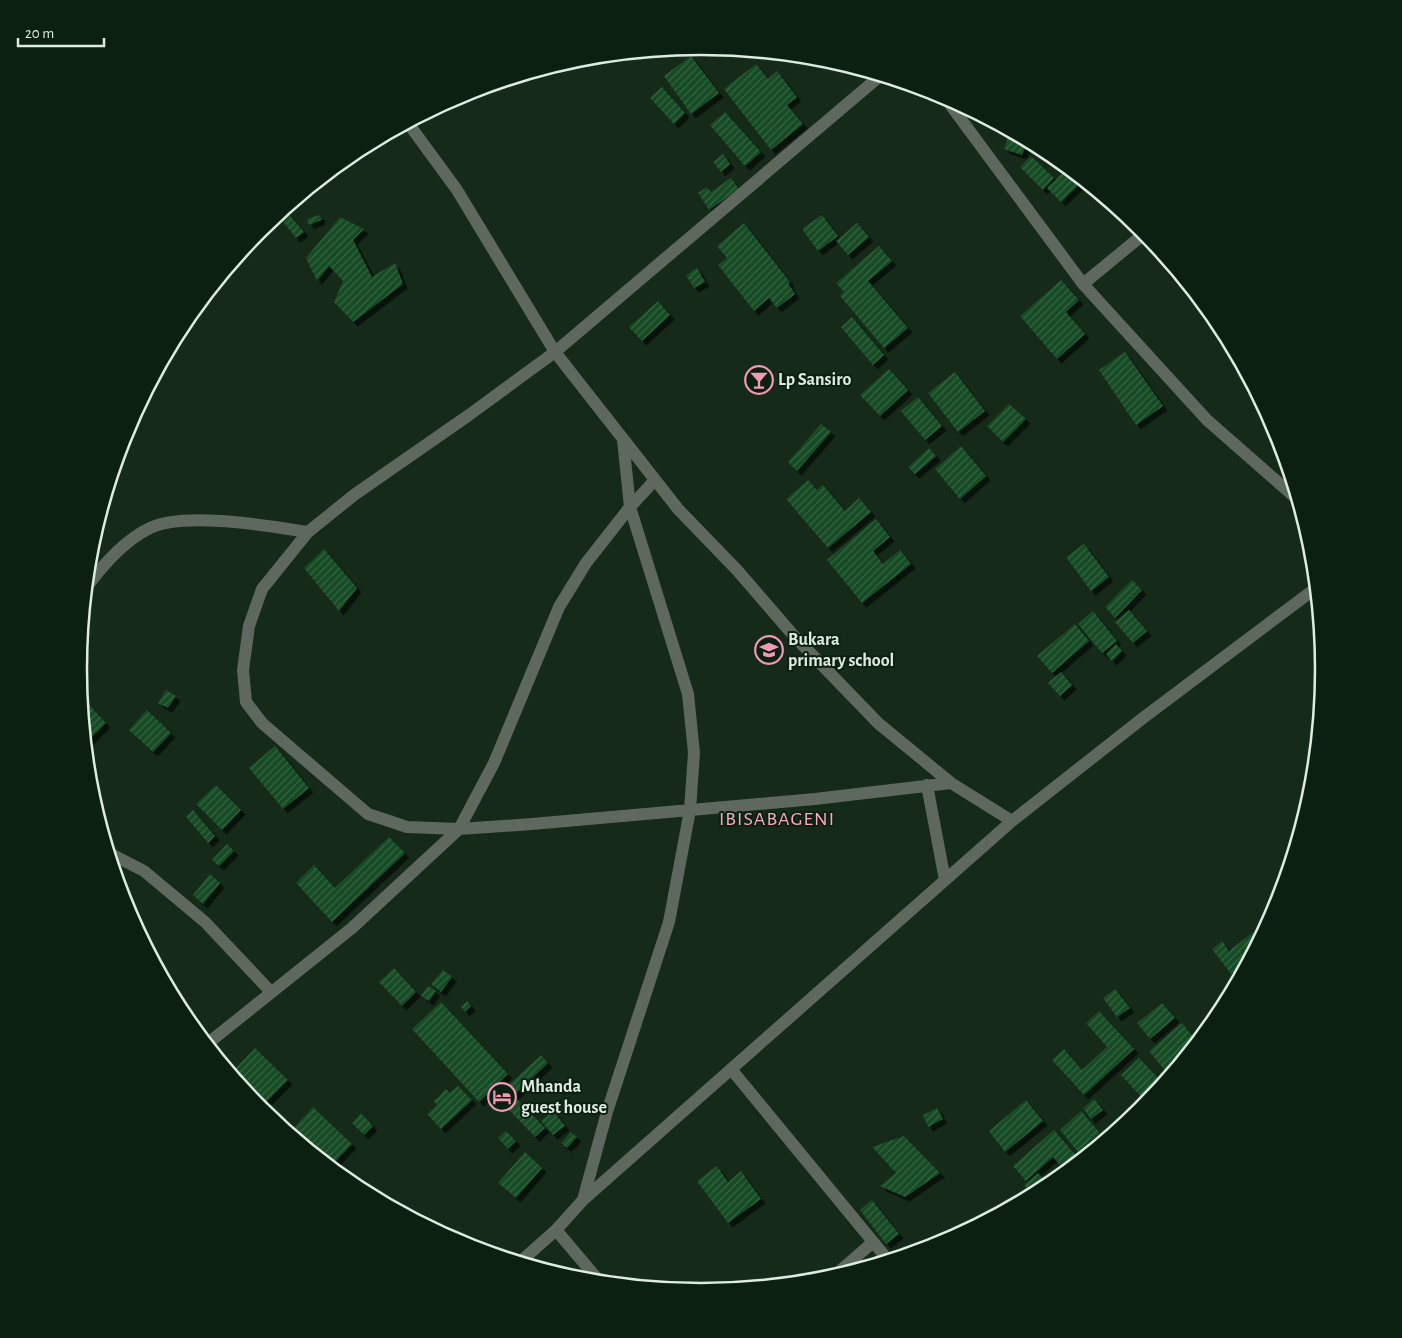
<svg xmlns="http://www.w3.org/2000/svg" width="1402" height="1338" font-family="'Alegreya Sans',sans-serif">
<defs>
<pattern id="building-hatch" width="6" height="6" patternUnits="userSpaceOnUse" patternTransform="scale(1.25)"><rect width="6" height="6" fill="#164b25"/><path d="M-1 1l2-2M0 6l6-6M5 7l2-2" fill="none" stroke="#376544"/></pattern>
<filter id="shadow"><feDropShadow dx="4.5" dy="4.5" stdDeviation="0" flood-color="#0009"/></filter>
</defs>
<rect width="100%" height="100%" fill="#152a19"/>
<path fill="url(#building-hatch)" filter="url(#shadow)" d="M691,56l28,37 -28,21 -27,-38z
M756,64l12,15 9,-8 20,26 -10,8 16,19 -32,26 -47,-61z
M662,87l23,26 -11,11 -24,-26z
M725,112l36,40 -16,14 -35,-41z
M1010,132l18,9 -6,14 -18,-6z
M723,154l7,10 -9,8 -8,-10z
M1031,156l23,22 -11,12 -23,-23z
M1067,168l16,13 -22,21 -14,-14z
M731,178l8,11 -30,21 -11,-17 9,-6 4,5z
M287,212l17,20 -8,6 -16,-20z
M320,215l1,5 -12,5 -2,-6z
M822,215l16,21 -20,15 -16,-22z
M340,217l24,12 -11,11 19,37 23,-14 8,21 -50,38 -19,-20 9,-21 -14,-15 -12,15 -11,-23z
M744,223l46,59 -2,1 7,11 -18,14 -8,-10 -15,13 -36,-46 9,-7 -10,-12z
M857,223l12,14 -21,18 -12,-14z
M879,246l13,15 -24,20 40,47 -24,20 -44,-52 4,-4 -8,-9z
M697,268l8,14 -11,6 -8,-13z
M1061,280l18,20 -13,12 19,22 -28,25 -37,-43z
M658,301l12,14 -28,26 -13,-14z
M852,317l32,38 -11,10 -32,-38z
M1125,352l38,54 -27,19 -37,-55z
M889,369l19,21 -28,26 -20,-21z
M955,372l30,39 -27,21 -30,-39z
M918,397l24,29 -17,14 -24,-29z
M1009,404l17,15 -23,23 -16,-16z
M821,424l10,8 -34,39 -9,-9z
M961,446l25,30 -26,23 -25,-30z
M929,448l7,8 -21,18 -7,-7z
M808,480l9,10 6,-5 22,26 14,-13 12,14 -43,36 -42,-49z
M876,519l14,18 -17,14 10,13 17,-14 11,14 -49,39 -35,-43z
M1084,544l25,33 -18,14 -25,-34z
M324,549l33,39 -18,23 -35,-43z
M1132,580l10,10 -27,28 -10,-11z
M1129,610l18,21 -14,12 -18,-21z
M1093,611l24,30 -15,12 -24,-29z
M1075,624l14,17 -37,32 -15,-17z
M1116,644l6,7 -10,10 -6,-7z
M1061,672l11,13 -12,11 -12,-13z
M166,690l10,6 -8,12 -10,-5z
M84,699l22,24 -18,18 -3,-4 -1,-9 4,-4 -5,-5 -2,-17z
M147,710l24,23 -18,19 -24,-22z
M275,746l34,42 -26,21 -34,-41z
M216,785l25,25 -19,20 -26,-26z
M193,810l22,26 -7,7 -22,-26z
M389,837l16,16 -73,69 -36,-39 18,-18 21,23z
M227,844l7,7 -15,15 -7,-6z
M210,874l10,9 -17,21 -10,-9z
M1270,919l-23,42 -16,13 -19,-25 10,-8 7,10z
M394,968l22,24 -14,14 -23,-24z
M443,970l9,7 -11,15 -10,-8z
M428,986l8,5 -7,10 -8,-5z
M1115,989l15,19 -13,9 -14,-19z
M467,1001l4,5 -6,6 -4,-5z
M441,1002l67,72 -29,28 -67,-73z
M1162,1003l13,15 -25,21 -13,-16z
M1099,1011l35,38 -50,46 -32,-35 12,-11 18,21 25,-23 -21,-24z
M1182,1023l15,18 -13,17 -18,14 -17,-21z
M255,1048l33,32 -27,27 -30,-34z
M541,1055l7,8 -43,41 -8,-8z
M1139,1058l24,25 -16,20 -26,-28z
M458,1086l14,14 -31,29 -14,-15 10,-9 -3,-4 12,-12 4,4z
M517,1099l28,29 -10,9 -28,-29z
M1094,1099l9,11 -12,9 -8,-11z
M1026,1100l17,21 -38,31 -16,-21z
M313,1107l39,37 -22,23 -41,-34z
M937,1108l6,11 -15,8 -5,-12z
M553,1111l12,15 -12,9 -12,-14z
M1081,1111l19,22 -22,19 -18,-22z
M361,1113l12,13 -9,9 -12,-12z
M1054,1130l26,30 -14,12 -13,-15 -27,24 -13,-15z
M506,1131l10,10 -8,8 -10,-11z
M571,1132l6,5 -10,11 -6,-5z
M904,1136l36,37 -35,24 -25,-11 16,-13 -24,-26z
M525,1152l17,16 -26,30 -18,-15z
M717,1166l11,16 13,-11 20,28 -33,24 -31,-42z
M1038,1173l11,12 -17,10 -8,-10z
M872,1200l27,34 -13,10 -26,-34z"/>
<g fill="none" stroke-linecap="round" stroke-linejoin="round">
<path stroke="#5f7162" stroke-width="3" stroke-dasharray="4 4" stroke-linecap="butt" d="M249,243h1"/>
<path stroke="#5e685f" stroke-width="12" d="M880,76l-325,276 -86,63 -115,80 -46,37 -46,57 -13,37 -6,44 3,32 16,21 106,91 39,13 52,2 73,-5 283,-25 136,-16
M943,95l140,189 124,136 90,79
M408,123l49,67 98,162 123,157 59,61 57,66 84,87 73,60 61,38
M1083,284l62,-51
M86,588c16,-22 39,-48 64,-60 35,-17 119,-2 158,4
M927,785l18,95
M109,853l35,18 61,51 66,70
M207,1044l145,-116 107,-99 35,-66 65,-156 27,-44 44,-56 25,-27
M731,1069l157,191
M583,1200l24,-88 62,-190 21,-112 4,-57 -6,-59 -58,-187 -7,-67
M556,1230l44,52
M520,1262l36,-32 27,-30 429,-379 131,-103 173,-130
M833,1277l39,-34"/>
</g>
<defs>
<symbol id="bar-ring" viewBox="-11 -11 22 22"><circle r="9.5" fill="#0b2010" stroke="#f09ab5" stroke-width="1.5"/><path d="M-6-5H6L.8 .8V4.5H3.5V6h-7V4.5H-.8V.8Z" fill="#f09ab5"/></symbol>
<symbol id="school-ring" viewBox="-11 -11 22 22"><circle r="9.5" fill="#0b2010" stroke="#f09ab5" stroke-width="1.5"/><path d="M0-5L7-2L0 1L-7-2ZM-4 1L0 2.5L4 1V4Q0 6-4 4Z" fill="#f09ab5"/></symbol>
<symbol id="hotel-ring" viewBox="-11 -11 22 22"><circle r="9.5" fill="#0b2010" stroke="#f09ab5" stroke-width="1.5"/><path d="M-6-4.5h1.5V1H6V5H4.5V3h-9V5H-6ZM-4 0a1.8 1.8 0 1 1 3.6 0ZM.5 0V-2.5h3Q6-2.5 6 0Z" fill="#f09ab5"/></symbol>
</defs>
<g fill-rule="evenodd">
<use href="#bar-ring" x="743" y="364" width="32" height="32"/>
<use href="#school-ring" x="753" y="634" width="32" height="32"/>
<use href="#hotel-ring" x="486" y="1081" width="32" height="32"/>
</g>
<g text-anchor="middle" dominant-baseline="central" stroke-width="4" stroke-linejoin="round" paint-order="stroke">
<g font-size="18" font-weight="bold" fill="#deebe0" stroke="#0b2010" text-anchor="start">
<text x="778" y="380">Lp Sansiro</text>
<text x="788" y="640">Bukara<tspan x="788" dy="21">primary school</tspan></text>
<text x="521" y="1087">Mhanda<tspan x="521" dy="21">guest house</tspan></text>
</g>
<g font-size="20" letter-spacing="1" fill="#faa9c2" stroke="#0b2010">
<text x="777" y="819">IBISABAGENI</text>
</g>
</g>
<path d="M0 0H1402V1338H0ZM87 669a614 614 0 1 1 1228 0a614 614 0 1 1-1228 0Z" fill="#0b2010" fill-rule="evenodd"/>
<path fill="none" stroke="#deebe0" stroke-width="2.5" d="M87 669a614 614 0 1 1 1228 0a614 614 0 1 1-1228 0Z"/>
<path d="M18 38v8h86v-8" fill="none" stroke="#deebe0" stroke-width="2.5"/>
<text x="25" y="38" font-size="15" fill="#deebe0" stroke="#0b2010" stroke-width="4" paint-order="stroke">20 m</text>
</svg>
